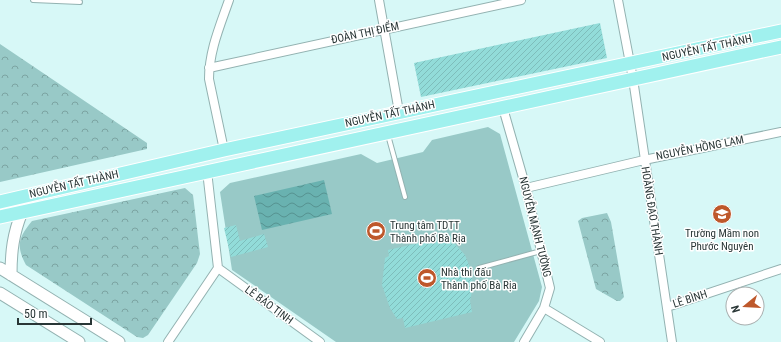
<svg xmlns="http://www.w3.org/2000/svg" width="781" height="342" font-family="'Roboto Condensed',sans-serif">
<defs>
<pattern id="forest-crowns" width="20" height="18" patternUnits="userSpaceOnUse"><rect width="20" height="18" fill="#98c9c7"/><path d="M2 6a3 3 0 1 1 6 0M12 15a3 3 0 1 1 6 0" fill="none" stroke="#7ca4a2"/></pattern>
<pattern id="water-waves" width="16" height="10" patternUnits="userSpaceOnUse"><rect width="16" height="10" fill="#69b2b0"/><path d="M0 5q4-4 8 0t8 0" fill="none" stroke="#569290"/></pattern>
<pattern id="building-hatch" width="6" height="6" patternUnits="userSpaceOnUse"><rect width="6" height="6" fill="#92dcd9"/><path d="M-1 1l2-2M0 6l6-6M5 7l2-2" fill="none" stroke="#7ebdbb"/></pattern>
</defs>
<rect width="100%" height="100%" fill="#d7f8f7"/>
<path fill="url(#forest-crowns)" d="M0,44l147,99v6l-147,33z
M185,188l8,7 7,59 -3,9 -49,72 -5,3 -6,-1 -111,-72c-10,-19 -8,-27 6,-44z
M607,213l4,9 13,75 -4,4h-3l-21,-12 -18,-68 4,-3z"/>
<path fill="#98c9c7" d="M488,127l12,7 42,153 -3,14 -25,41h-178l-104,-72 -12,-78 10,-9 131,-29 16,9 46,-11 9,-12z"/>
<path fill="url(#water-waves)" d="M324,180l8,34 -70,16 -8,-34z"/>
<path fill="url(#building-hatch)" d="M600,23l7,35 -186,39 -7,-34z
M236,225l4,16 24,-7 4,13 -37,10 -7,-29z
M454,235v8l11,12 6,15 2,16 -3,15 2,11 -67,16 -2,-10 -6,1 -7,-11 -8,-23 3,-27 4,-2 -1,-6z"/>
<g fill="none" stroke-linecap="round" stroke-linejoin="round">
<defs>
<path id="lane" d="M33,0l47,2
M388,135l17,62
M479,268l62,-17"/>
<path id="street" d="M379,0l20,112
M618,0l15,79 39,263
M209,68l312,-68
M503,108l23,80 24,100 -6,20 -20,34
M224,150l-15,-71c0,-28 11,-53 20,-79
M526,188l118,-28 137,-28
M218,268l102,74
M667,307l114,-38
M544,308l56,34
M168,342l50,-74 -11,-97"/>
<path id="secondary" d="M0,268l119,74
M11,275c0,-23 2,-41 11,-63
M0,293l79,49"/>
<path id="primary" d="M0,202l224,-52 557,-119
M0,217l781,-170"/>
</defs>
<use href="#lane" stroke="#93b2b1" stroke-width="6"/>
<use href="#street" stroke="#93b2b1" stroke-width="10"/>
<use href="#secondary" stroke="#93b2b1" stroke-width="13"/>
<use href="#primary" stroke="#fff" stroke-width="15"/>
<use href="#lane" stroke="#fff" stroke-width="4"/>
<use href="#street" stroke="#fff" stroke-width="8"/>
<use href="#secondary" stroke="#fff" stroke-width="11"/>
<use href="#primary" stroke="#a0f1ee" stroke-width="13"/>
</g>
<defs>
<symbol id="school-disc" viewBox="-11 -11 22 22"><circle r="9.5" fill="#be582b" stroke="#fff"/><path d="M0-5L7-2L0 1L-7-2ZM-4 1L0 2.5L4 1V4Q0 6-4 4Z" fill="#fff"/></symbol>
<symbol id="stadium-disc" viewBox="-11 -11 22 22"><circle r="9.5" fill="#be582b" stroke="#fff"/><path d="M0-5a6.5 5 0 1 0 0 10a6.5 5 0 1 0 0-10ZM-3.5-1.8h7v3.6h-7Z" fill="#fff"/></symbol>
</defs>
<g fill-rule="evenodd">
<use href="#school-disc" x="711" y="203" width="22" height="22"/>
<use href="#stadium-disc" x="365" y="220" width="22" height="22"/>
<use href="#stadium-disc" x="416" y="267" width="22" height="22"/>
</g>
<g text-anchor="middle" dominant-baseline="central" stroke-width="3" stroke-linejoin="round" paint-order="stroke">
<g font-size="11" fill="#293636" stroke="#fff">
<text transform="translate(365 33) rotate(-12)">ĐOÀN THỊ ĐIỂM</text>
<text transform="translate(707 48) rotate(-12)">NGUYỄN TẤT THÀNH</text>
<text transform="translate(390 114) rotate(-12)">NGUYỄN TẤT THÀNH</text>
<text transform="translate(700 148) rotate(-11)">NGUYỄN HỒNG LAM</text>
<text transform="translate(74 184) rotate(-13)">NGUYỄN TẤT THÀNH</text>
<text transform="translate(652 211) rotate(81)">HOÀNG ĐẠO THÀNH</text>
<text transform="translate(535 227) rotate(76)">NGUYỄN MẠNH TƯỜNG</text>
<text transform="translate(690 299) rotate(-18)">LÊ BÌNH</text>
<text transform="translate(269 305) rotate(36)">LÊ BẢO TỊNH</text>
</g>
<g font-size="11" fill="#293636" stroke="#fff" text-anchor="start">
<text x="390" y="225">Trung tâm TDTT<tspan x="390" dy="13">Thành phố Bà Rịa</tspan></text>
<text x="722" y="233" text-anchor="middle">Trường Mầm non<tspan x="722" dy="13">Phước Nguyên</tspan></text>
<text x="441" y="272">Nhà thi đấu<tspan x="441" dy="13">Thành phố Bà Rịa</tspan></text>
</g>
</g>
<g transform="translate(745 306) rotate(252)"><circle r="19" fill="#ffffff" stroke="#a9afaf"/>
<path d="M0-3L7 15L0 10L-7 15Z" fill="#be582b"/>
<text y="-6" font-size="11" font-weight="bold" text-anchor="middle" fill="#293636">N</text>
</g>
<path d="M18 318v6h73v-6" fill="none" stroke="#293636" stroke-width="2"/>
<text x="24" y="318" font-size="12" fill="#293636" stroke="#ffffff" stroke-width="3" paint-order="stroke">50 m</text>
</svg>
